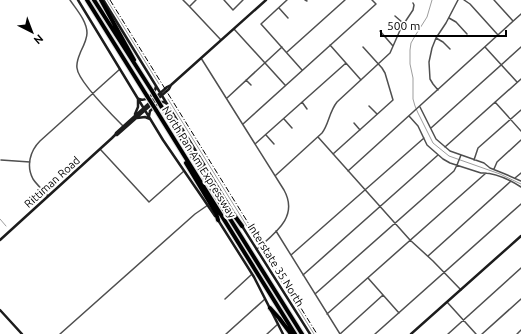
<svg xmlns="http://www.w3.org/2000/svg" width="521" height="334" font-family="Ubuntu,sans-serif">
<rect width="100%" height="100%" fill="#fff"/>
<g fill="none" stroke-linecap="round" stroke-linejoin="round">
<path stroke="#9d9d9d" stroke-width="1" d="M107,0l52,84
M432,0l-5,17 -12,19 -4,7 -1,7v14l3,14v21l2,7 3,7 15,30 16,13 51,18 21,10
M168,99l146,235
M0,219l6,7"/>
<defs>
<path id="highway" d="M87,0l60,96
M94,0l58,91
M101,0l33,60
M161,106l24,38 32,54 85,136
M156,110l139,224
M186,163l30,50 2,7
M201,165l28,43 13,18
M270,308l9,10 12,16"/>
</defs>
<use href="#highway" stroke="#dbdbdb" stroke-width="6"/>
<path stroke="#4f4f4f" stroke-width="1.5" d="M70,0c6,9 17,21 17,33 0,6 -3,12 -6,18 -2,5 -5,11 -4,17 1,13 36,48 46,58
M183,0l6,6 32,34
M224,0l9,10 10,-10
M287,0l-26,24 41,46
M305,0l2,1
M464,0l6,4 28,31
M494,0l19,21
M190,6l6,-6
M279,8l9,10
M395,16l8,7
M449,18l7,4 11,12
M234,29l51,56
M380,31l13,15
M436,38l7,4 7,7
M330,45l31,35
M485,47l32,35
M287,52l58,-52
M201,58l83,132c15,27 -9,43 -27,59
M246,80l5,5
M438,90l-5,-6 -3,-5 -1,-17 3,-14 4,-10 10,-15 12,-23
M227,98l55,-51
M302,102l5,7
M495,102l26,29
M369,106l8,8
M420,107l16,32 14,12 34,12 6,5 15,6 16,7
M409,116l9,10 9,19 16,14 7,4 31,10c13,-1 29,7 40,14
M284,119l8,9
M354,123l6,7
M243,124l133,-120 -4,-4
M431,128l90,-81
M266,135l8,9
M318,137l92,103 23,21 28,29
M255,144l91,-81
M445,147l76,-68
M100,149l49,53 35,-31
M333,154l60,-54 -8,-27 -3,-5 -19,-21
M1,160l29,2
M474,160l4,-12 43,-38
M494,169l3,-7 24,-22
M348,171l173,-157
M276,175l46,-42c7,-9 7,-21 15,-31l53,-49 11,-25 12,-18 1,-5 -1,-2
M515,178l6,-5
M48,196c-5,-6 -11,-11 -15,-17 -7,-13 -3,-28 7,-38l80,-72
M276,231l64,103
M291,255l133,-117
M428,256l83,-75
M303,275l135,-120
M368,278l31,35
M315,294l139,-123 3,-6 4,-10
M225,299l26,-24
M447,302l29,32
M327,314l159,-141
M60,334l135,-120 13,-9
M226,334l39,-35
M267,334l11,-10
M340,334l43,-39
M375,334l146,-130
M448,334l73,-66
M482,334l39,-35
M517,334l4,-4"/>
<path stroke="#1c1c1c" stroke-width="2.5" d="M78,0l85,140 52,76
M104,1l128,209
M139,99c8,3 16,-5 17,-13
M135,114l3,-7v-8
M149,116l1,-5 10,-9h4l3,2
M137,118l8,-1 5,2
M115,135l1,-2 51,-46 4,-2 95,-85
M218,220l36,57 29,57
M242,226l68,108
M0,240l112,-102 3,-3h2l52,-46 2,-4
M0,310l22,24
M411,334l110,-98"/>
<use href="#highway" stroke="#000" stroke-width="4"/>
<path stroke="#000" stroke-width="1" stroke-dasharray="6 2 1 2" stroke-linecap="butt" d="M110,0l207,334"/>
<defs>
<path id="highway-bridge" d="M152,91l9,15
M147,96l9,14"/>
</defs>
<use href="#highway-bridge" stroke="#dbdbdb" stroke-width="6" stroke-linecap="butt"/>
<use href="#highway-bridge" stroke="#000" stroke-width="4"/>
</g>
<g text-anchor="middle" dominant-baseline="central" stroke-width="4" stroke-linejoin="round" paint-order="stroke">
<g font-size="11" fill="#000" stroke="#fff">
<text transform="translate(199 162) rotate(58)">North Pan Am Expressway</text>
<text transform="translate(52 182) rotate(-42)">Rittiman Road</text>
<text transform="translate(276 265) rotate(58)">Interstate 35 North</text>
</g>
</g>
<g transform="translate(32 32) rotate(138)" stroke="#ffffff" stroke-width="3" paint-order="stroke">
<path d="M0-3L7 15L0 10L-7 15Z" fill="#000000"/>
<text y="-6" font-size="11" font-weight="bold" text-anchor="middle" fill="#000000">N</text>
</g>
<path d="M381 30v6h125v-6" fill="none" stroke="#000000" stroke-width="2"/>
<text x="387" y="30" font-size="12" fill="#000000" stroke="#ffffff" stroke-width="3" paint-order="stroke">500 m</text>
</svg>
